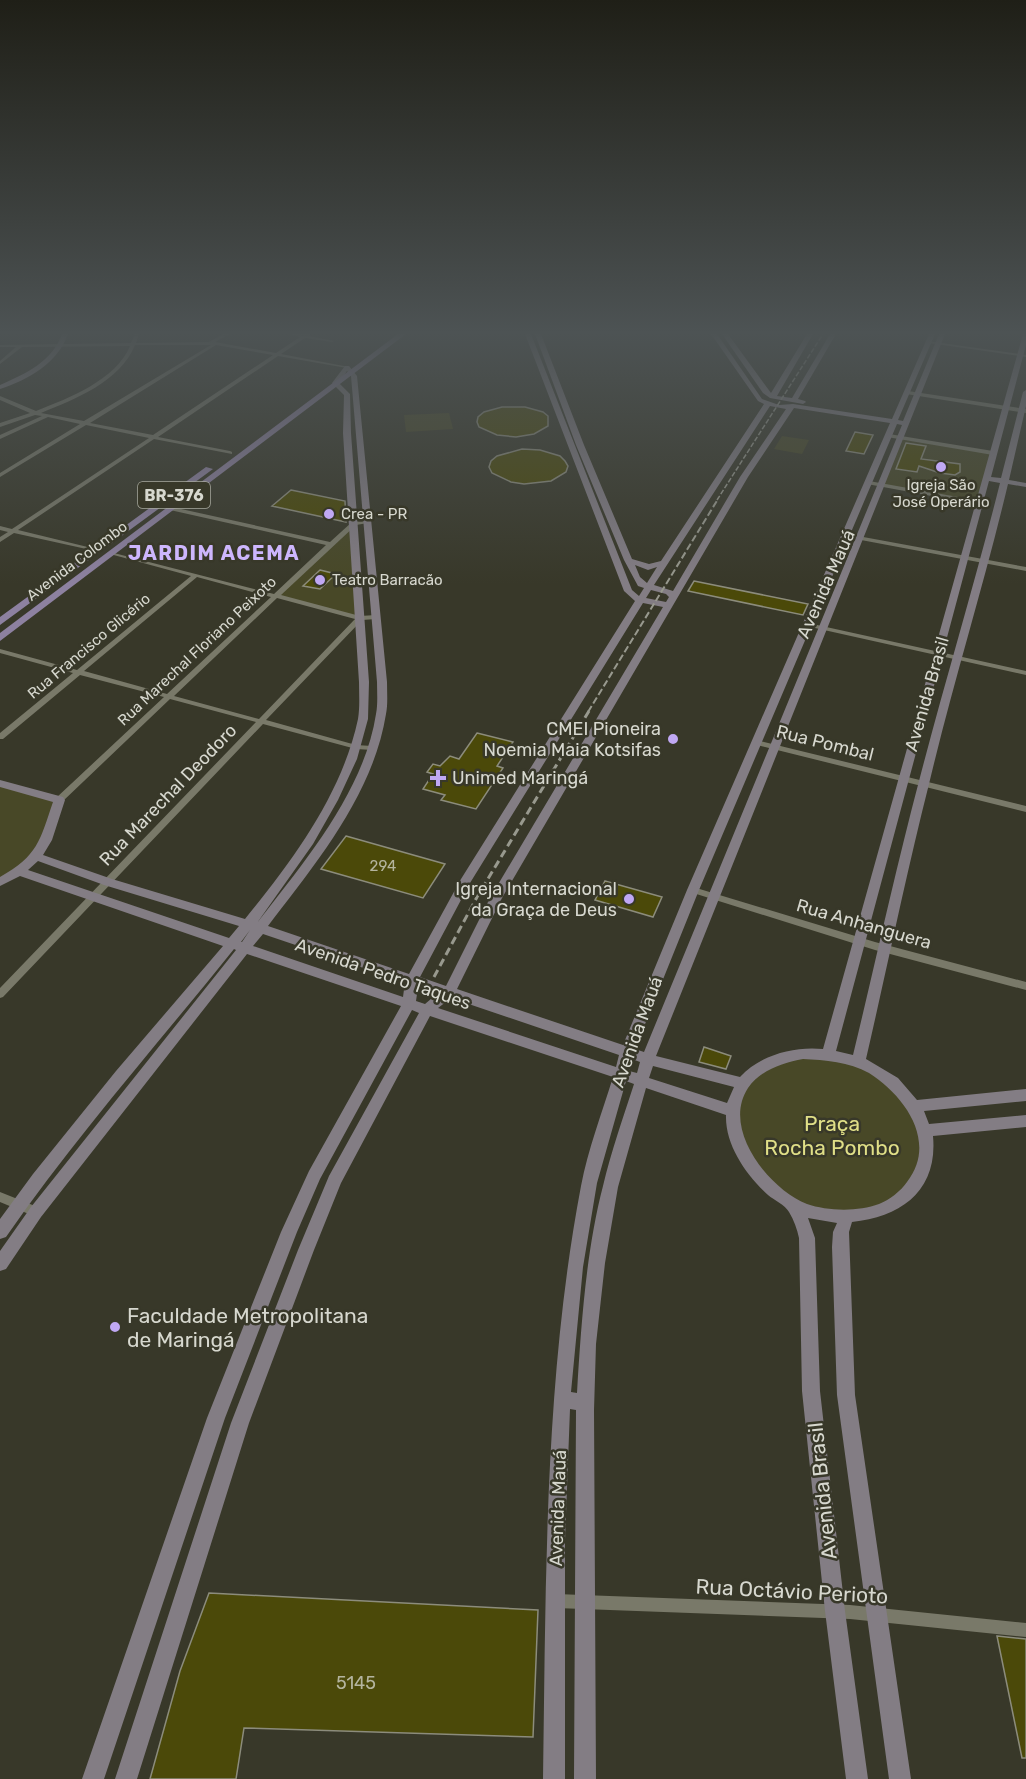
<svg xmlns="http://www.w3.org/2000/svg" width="1026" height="1779" font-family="Rubik,sans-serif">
<rect width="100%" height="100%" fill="#383829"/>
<path fill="#484827" d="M449,413l4,16 -47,3 -2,-17z
M782,436l27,4 -7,14 -28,-5z
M900,438l93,15 -13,50 -100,-18z
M354,523l6,95 -85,-22z
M0,783l59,17 -21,57 -38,25z
M845,1057l58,35 25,61 -23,46 -58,17 -54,-12 -50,-50 -6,-56 6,-14 34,-25z"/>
<path fill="#4b4909" stroke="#8c8c7c" stroke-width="1.5" d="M502,407h23l18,5 5,4v10l-14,8 -18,3 -19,-2 -18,-8 -2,-5 1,-5 6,-5z
M855,432l18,3 -9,19 -18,-3z
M906,443l20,3 -5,13 39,5v8l-5,3 -15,-2 -21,-7 -2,6 -21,-3z
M522,449l18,1 20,6 5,5 3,5 -2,6 -15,9 -27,3 -13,-2 -19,-9 -3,-6 2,-6 6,-5z
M291,490l54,11 1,21 -74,-16z
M320,570l16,4 -16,15 -17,-3z
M694,581l114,23 -5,11 -115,-24z
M477,733l36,9 -16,24 6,2 -27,41 -35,-9 4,-5 -22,-6 10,-15 -6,-2 6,-8 7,2 10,-10 9,3z
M346,836l99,28 -22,34 -102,-29z
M605,881l57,16 -9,20 -58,-17z
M704,1047l27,9 -5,13 -27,-7z
M209,1593l329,17 -5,127 -289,-9 -8,51h-86l30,-108z
M997,1636l29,3v119h-4z"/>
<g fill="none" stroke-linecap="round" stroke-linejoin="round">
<path fill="#797969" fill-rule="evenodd" d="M135,334h4l-3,9 73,-1 14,-8h7l-15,8 61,11 24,-16 -11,-3h21l-1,2 25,5 -2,1 -27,-4 -24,16 68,13 -2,1 -69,-12 -120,81 72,14 2,1v2l-78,-15 -136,91 82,20v2l-86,-19 -14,9v-5l8,-5 -8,-2v-4l12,3 137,-91 -63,-13 -86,52v-4l80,-49 -32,-7 -48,22v-4l42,-19 -7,-1 -35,12v-4l30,-10 -30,-13v-4l36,15c33,-13 80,-31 94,-65l-108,1 -22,17v-3l16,-14h-16v-2l131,-2zM135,345h76l-127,76 -43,-8c34,-14 79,-31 94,-68zM216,345l57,10 -120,80 -63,-12z
M927,341l99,14v2l-97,-14h-2z
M908,391l118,18v4l-120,-19 -1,-1z
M889,434l104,17 3,2 -3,2 -106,-18 -1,-1z
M869,481l111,20 3,2 -3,2 -113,-21 -1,-1z
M172,507l158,35 22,-20 16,-1v2l-12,2 -75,70 79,21 16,-1 3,2 -3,2 -14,1 -96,100 90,25 16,1 4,2 -4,2 -16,-1 -93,-25 -260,273 -3,1v-10l256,-266 -86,-23 -108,103h-6l-1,-2 1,-2 108,-101 -84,-22 -77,64h-3v-6l73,-60 -73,-20v-4l77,21 114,-94 -81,-22v-2l164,42 52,-49 -156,-35 -1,-1zM197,577l74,20 -104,97 -83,-23zM277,598l78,21 -96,100 -85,-23z
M847,534l179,33v4l-181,-34v-2z
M808,623l218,48v4l-220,-49 -1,-1z
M753,740h3l270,66v6l-273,-68 -1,-2z
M693,887l182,55 151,40v8l-151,-40 -185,-58 -2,-2z
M0,1192l40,16 2,4 -2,4 -4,1 -36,-15z
M556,1594l294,11 176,18v14l-176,-18 -294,-11 -5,-2 -2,-5 2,-5z"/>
<path fill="#837d84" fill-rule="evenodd" d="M62,334h6c-10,29 -40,46 -68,55v-4c25,-11 52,-23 62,-51z
M525,334h6l101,256 7,6 5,-8 -6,-2 -14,-26 -48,-115 -41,-111h6l43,111 48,114 17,5 12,-3 103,-157 -6,-3 -47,-67h6l45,65 17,6 14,-1 99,15 37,-85h6l-37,86 5,1 36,-87h6l-289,722 84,21c20,-22 54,-31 83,-28l200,-715h3v11l-35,132 10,1 22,-86 3,-2v16l-17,74 17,3v4l-18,-3c-24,101 -55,199 -79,300 -23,91 -42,184 -63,275l32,19 19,22 109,-11v12l-102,10 5,13 97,-9v12l-93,9c5,54 -31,81 -81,86l-3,10 6,163 56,384h-22l-52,-384 -5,-148 1,-15 4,-9 -29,-5 7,20 5,153 25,220 23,168h-22l-21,-168 -23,-220 -3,-153c-2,-9 -5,-18 -10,-26 -4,-7 -15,-12 -21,-17 -22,-20 -43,-50 -42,-80l-80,-27 -28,99 -13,76 -9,81 -2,66 2,369h-22l2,-369 -6,-1 -5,132v238h-22c3,-198 1,-398 38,-593 7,-37 21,-73 32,-109l-183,-61 -89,167 -27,67 -65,173 -112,356h-22l116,-356 67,-173 31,-74 90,-163 -7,-3 -92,169 -23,53 -72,186 -121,361h-22l125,-361 74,-186 28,-61 92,-165 -154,-52 -206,263 -35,52 -6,2v-20l31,-44 205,-257 -2,-1c-77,96 -158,187 -228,288l-6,2v-20l33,-45 83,-103 107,-125 -203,-70 -20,10v-9c38,-21 40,-37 53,-75l-53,-15v-7l63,17 2,3 -13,40 -9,15 69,24 133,40c48,-59 97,-125 113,-200 2,-12 1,-25 1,-37l-16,-249 1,-38 -12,-12 13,-17h4l8,10 30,306c0,11 1,22 -1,32 -13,81 -70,149 -118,212l141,48 52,-95 174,-278 -11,-10zM347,371l4,5 26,306c0,10 1,22 -1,32 -12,78 -72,148 -119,209l56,-79 25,-44 19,-41 11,-40 1,-37 -18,-249 -1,-39 -11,-11zM770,406l16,3 -46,68 -67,114 -19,-6zM794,408l96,15 -203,467 -64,155 -166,-56 45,-91 246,-421zM897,424l5,1 -258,627 -9,-3 64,-159zM989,481l11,2c-25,100 -55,198 -81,298 -24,91 -44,183 -66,274l-17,-4zM635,565l13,5 9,-3 -10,16 -7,-6zM651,590l15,4 3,3 -3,5 -20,-4zM643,603l20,4 -173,291 -44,88 -26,-9 50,-94zM38,861l66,24 135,41 -10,12 -201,-68zM250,930l-8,12h-1zM263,934l142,48 -2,15 -150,-51zM418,987l20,6 -13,11 -9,-3zM451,998l168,57 -3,12 -178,-59zM632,1059l8,3 -3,11 -8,-2zM803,1059c22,1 46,3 66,14 36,23 69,69 38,109 -6,9 -18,18 -28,22 -21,8 -52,7 -72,0 -38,-15 -86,-75 -59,-116 12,-18 35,-25 55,-29zM653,1066l81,21 -7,16 -78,-25zM626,1081l8,3c-11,34 -23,68 -31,102 -17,65 -22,140 -26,207l-6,-1 12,-125 14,-84z
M722,334h6l43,59 36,-59h6l-36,62 15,2 38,-64h6l-38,65 7,2 1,1 -3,2 -33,-6 -7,-5z"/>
<path fill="#8d81a0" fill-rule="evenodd" d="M398,334h8l-406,307v-8z
M206,467l7,2 -213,156v-8z"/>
<path stroke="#98998e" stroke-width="1.5" stroke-dasharray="5 2" stroke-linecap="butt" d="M717,500l106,-166"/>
<path stroke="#98998e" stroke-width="2" stroke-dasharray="7 3" stroke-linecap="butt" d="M588,712l130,-213"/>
<path stroke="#98998e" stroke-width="3" stroke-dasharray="8 4.5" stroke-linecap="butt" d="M434,977l43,-80 112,-186"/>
</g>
<linearGradient id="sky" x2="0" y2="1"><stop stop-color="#1f1f17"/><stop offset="0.57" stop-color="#4d5354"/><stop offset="1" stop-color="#4d5354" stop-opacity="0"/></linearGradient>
<rect width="1026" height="584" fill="url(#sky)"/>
<g fill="#c0a8f3" stroke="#383829" stroke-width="2">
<circle cx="941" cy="467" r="6"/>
<circle cx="329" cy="514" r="6"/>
<circle cx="320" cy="580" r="6"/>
<circle cx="673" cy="739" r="6"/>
<path d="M435 769h6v6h6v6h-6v6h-6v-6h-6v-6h6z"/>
<circle cx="629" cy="899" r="6"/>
<circle cx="115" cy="1327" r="6"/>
</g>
<g text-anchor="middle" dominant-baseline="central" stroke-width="5" stroke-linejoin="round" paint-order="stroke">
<g font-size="15" fill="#d7d8cf" stroke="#383829" text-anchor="start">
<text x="941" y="485" text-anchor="middle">Igreja São<tspan x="941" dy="17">José Operário</tspan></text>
<text x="341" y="514">Crea - PR</text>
<text x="332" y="580">Teatro Barracão</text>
</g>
<g font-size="15" fill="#d7d8cf" stroke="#383829">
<text transform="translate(77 561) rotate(-37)">Avenida Colombo</text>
<text transform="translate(89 646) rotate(-40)">Rua Francisco Glicério</text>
<text transform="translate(197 651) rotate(-43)">Rua Marechal Floriano Peixoto</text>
</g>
<g font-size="15" fill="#b4b49e">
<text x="383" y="866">294</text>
</g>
<rect fill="#383829" stroke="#a7a89d" stroke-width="1.5" x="138" y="482" width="72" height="26" rx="4.5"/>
<g font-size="16" font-weight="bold" fill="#d7d8cf">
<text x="174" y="495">BR-376</text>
</g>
<g font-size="18" fill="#d7d8cf" stroke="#383829">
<text transform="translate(826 584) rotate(-66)">Avenida Mauá</text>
<text transform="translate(927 694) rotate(-74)">Avenida Brasil</text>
<text transform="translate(825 743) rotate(14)">Rua Pombal</text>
<text transform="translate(168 795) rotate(-46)">Rua Marechal Deodoro</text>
<text transform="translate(864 924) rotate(16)">Rua Anhanguera</text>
<text transform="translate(383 974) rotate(19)">Avenida Pedro Taques</text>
<text transform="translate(637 1032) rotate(-70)">Avenida Mauá</text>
<text transform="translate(558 1508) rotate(-88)">Avenida Mauá</text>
</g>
<g font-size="18" fill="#d7d8cf" stroke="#383829" text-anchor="end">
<text x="661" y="729">CMEI Pioneira<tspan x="661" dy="21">Noemia Maia Kotsifas</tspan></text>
<text x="452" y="778" text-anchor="start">Unimed Maringá</text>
<text x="617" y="889">Igreja Internacional<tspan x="617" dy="21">da Graça de Deus</tspan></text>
</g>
<g font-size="18" fill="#b4b49e">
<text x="356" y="1683">5145</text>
</g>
<g font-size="20" font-weight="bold" letter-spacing="1.5" fill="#cdb6fd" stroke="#383829">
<text x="214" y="553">JARDIM ACEMA</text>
</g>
<g font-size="21" fill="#e0df87" stroke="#383829">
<text x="832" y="1123">Praça<tspan x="832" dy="24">Rocha Pombo</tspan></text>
</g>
<g font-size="21" fill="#d7d8cf" stroke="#383829" text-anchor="start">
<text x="127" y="1315">Faculdade Metropolitana<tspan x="127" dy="24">de Maringá</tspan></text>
</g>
<g font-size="21" fill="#d7d8cf" stroke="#383829">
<text transform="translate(822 1491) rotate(-96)">Avenida Brasil</text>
<text transform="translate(792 1591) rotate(3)">Rua Octávio Perioto</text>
</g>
</g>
</svg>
